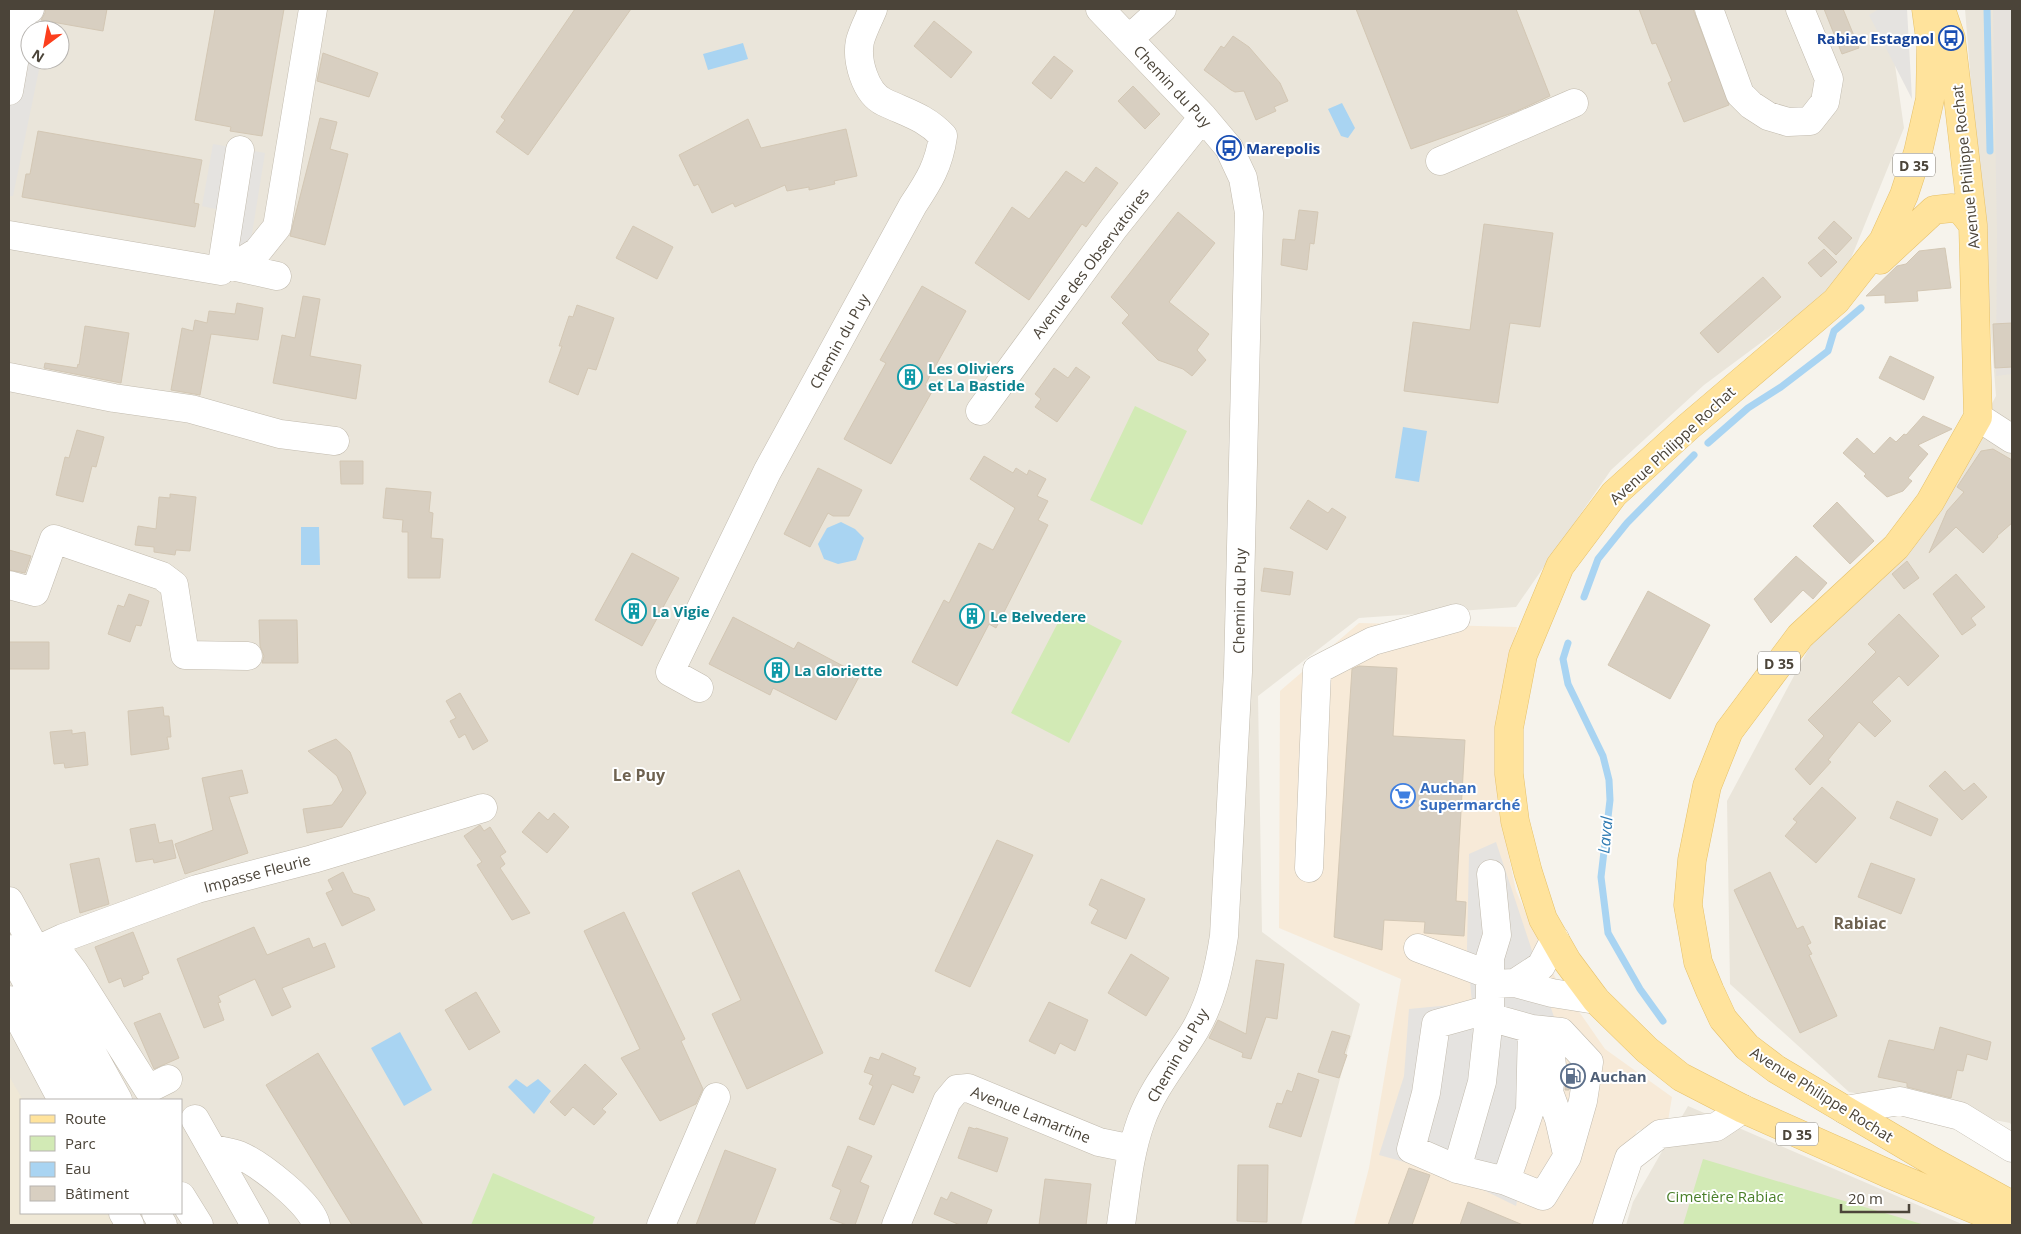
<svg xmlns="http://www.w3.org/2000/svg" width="2021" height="1234" font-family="'Open Sans',sans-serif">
<rect width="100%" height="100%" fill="#f6f3ec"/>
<path fill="#eae5da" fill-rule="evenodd" d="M9,9h1878l17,119 -63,155 -137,102 -93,85 -95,137 -157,11 -101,78 4,236 98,72 -59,221h-1292zM30,30h30v30h-30zM21,1100h160v113h-160z
M1965,9h47v1117l-2,-3 -161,-31 -119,-108 -3,-183 83,-155 117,-122 69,-128z
M1688,1106l276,119h-338l7,-23z"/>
<path fill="#f7ead8" d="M1359,623l158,4 -19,83 -1,90 19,91 39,86 50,72 67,48 -4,24 -31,10 -35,94h-248l15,-57 32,-189 -122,-51 1,-237z"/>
<path fill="#e6e2dd" d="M1993,9h19v365l-16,2 1,-142z"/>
<path fill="#efe8d6" d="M9,1076l14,24 -2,113h86l7,12h-105z"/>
<path fill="#d2eab5" d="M1135,406l52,25 -45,94 -52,-25z
M1064,611l58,30 -53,102 -58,-30z
M1703,1159l222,66h-242z
M493,1173l102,44 -3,8h-121z"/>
<path fill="#e5e3e0" d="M9,9h44l-6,21h-17v30h11l-28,136h-4z
M1879,9h28l5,90 -43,-84z
M213,144l52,9 -15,93h-17l-13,-36 -18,-4z
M1496,842l59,178 -39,186 -61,-30 -76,-21 25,-79 5,-67 63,-6 -5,-55 2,-94z"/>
<path fill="#a9d4f2" d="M743,43l5,16 -40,11 -5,-16z
M1342,103l13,25 -7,10 -7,-2 -13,-27z
M1403,427l24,4 -8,51 -24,-4z
M841,522l14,7 9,9 -8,22 -18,4 -14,-5 -6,-15 9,-16z
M301,527h18l1,38h-19z
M400,1032l32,58 -28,16 -33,-58z
M516,1079l11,8 11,-8 13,12 -17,23 -26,-27z"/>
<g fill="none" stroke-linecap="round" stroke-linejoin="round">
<path stroke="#a9d4f2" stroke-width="7" d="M1987,9l3,142
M1708,443l40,-35 33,-21 47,-36 6,-20 27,-23
M1584,597l14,-38 29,-36 67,-68
M1568,643l-5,16 5,25 35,72 6,24 1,20 -9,77 7,56 32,56 23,32"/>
</g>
<path fill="#d8cfc1" stroke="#d3c7b4" d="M45,9h62l-4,22 -62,-11 4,-7z
M215,9h69l-22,127 -32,-5 1,-4 -36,-7z
M575,9h56l-103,146 -32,-23 9,-12 -4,-3z
M1356,9h160l34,87 -35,16 -104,37z
M1639,9h54l36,96 -45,17 -16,-39 4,-2 -16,-38 -4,1z
M1824,9h19l16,39 -17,6z
M934,21l38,31 -21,26 -37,-32z
M1233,36l16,11 31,36 8,18 -14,6 2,4 -20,9 -12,-29 -9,1 -4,-2 -27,-20 17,-24 3,2z
M323,53l55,20 -9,24 -52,-16z
M1054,56l19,15 -22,28 -19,-16z
M1133,86l27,28 -15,15 -27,-28z
M320,118l17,4 -7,27 18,5 -23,91 -35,-9z
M748,119l13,29 85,-19 11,47 -23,5 1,3 -26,6v-3l-22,4 -2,-6 -50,22 -2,-4 -21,10 -14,-29 -4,2 -15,-31z
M38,131l164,29 -8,43 5,1 -4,23 -173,-30 4,-23h4z
M1096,167l22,16 -32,44 -4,-3 -53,76 -54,-37 37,-56 17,12 37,-48 18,12z
M1299,210l19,2 -4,32 -4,-1 -3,27 -26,-5 2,-26 12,1z
M1178,212l37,31 -46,59 40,32 -12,16 9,10 -14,16 -9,-7 -25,-9 -36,-37 7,-8 -18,-18z
M1834,221l18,17 -16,17 -18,-17z
M1484,224l69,9 -13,94 -30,-4 -12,80 -94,-12 9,-69 57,8z
M633,226l40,21 -16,32 -41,-21z
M1945,248l6,40 -34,3 1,10 -33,2v-8l-19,1 31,-30 9,-2 13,-13z
M1824,249l13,13 -16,15 -13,-14z
M1763,277l18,20 -63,56 -18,-20z
M922,286l44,25 -41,74 8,5 -42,74 -47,-25 42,-76 -6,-3z
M303,296l17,3 -10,57 51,9 -5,34 -83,-16 9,-48 13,3z
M237,303l26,5 -5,32 -47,-6 -11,61 -29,-5 11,-62 11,3 2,-11 12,3 2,-12 26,3z
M577,305l37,13 -18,52 -8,-2 -10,27 -29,-13 13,-36h-3l10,-30 4,1z
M2012,323v44l-17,1 -2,-44z
M85,326l44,7 -8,50 -77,-15 1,-5 32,5 1,-4 1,1z
M1890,356l44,21 -10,23 -45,-22z
M1076,367l14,10 -33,45 -22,-15 6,-8 -6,-5 19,-26 14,10z
M1923,416l29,13 -34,16 10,9 -20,24 4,3 -9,10 -16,6 -23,-21 2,-2 -23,-21 14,-15 17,16 16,-17 6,5 8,-8 2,1z
M77,430l27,7 -8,30 -4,-1 -9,36 -27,-7 9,-38 4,1z
M1993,449l19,11v63l-15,13 1,1 -15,16 -27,-26 -27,26 18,-42 17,-19 -7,-5 24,-36z
M984,456l29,17 3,-5 11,7 2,-5 17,9 -9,17 11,5 -10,19 10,5 -52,103 -7,-4 -32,62 -45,-24 32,-62 5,3 30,-60 14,7 22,-42 -45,-29z
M340,461h23v23h-22z
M818,468l44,22 -13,26h-16l-5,-3 -18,34 -26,-13z
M386,488l45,4 -2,20 4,1 -2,25 12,1 -3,39h-32v-46h-6l1,-12 -20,-2z
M170,494l26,3 -6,54 -14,-1 -1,5 -21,-3v-5l-19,-2 3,-19 18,3 3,-32 11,1z
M1308,500l20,13 4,-5 14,9 -19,33 -37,-22z
M1837,502l37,39 -24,23 -37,-38z
M9,550l22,6 -6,17 -16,-3z
M632,553l47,25 -37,68 -47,-26z
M1796,556l31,27 -14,16 -10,-9 -32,33 -17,-24z
M1907,561l12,17 -15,11 -12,-15z
M1264,568l29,4 -3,23 -29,-4z
M1956,574l29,33 -14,11 5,7 -14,10 -29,-41z
M1648,591l62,34 -40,74 -62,-34z
M129,594l20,7 -8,25 -5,-1 -6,17 -22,-8 10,-29 6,2z
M1899,614l40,42 -31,30 -9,-10 -27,26 19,19 -16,16 -16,-15 -31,38 3,2 -21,23 -15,-16 29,-33 -16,-16 68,-68 -8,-8z
M733,617l61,32 4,-7 62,33 -24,45 -63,-32 -3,7 -61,-31z
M259,620h38l1,43h-36l2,-7 -4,-10z
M9,642h40v27h-40z
M1359,666l38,2 -4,68 72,4 -9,161 10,1 -2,34 -40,-3 1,-11 -41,-2 -2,30 -48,-13 18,-268z
M460,693l28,48 -15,9 -8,-16 -6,4 -9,-17 6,-3 -10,-17z
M163,707l1,9h5l2,21h-4l2,12 -38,6 -3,-44z
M72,730v4l13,-2 3,33 -23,3 -1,-5 -10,1 -4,-32z
M336,739l14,13 16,41 -24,34 -35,6 -4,-24 29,-4 11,-15 -6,-14 -29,-25z
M242,770l6,23 -19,4 19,56 -63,21 -10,-30 38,-14 -11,-52z
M1945,771l19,20 10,-8 13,14 -25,23 -33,-34z
M1822,787l34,31 -40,45 -31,-27 12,-14 -4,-3z
M1897,801l41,18 -7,17 -41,-18z
M539,812l9,8 6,-7 15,14 -22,26 -25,-21z
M155,824l4,19 13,-3 4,18 -22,5 -1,-4 -17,3 -6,-33z
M480,825l4,6 6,-4 16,25 -6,4 5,8 -5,4 30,45 -18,7 -35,-55 5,-3 -18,-26z
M997,840l36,15 -63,132 -35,-16z
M99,858l10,46 -29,9 -10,-49z
M1871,863l44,16 -14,35 -43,-17z
M739,870l84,183 -76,36 -35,-75 29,-14 -49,-107z
M343,872l10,21 16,5 6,12 -33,16 -16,-33 7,-3 -5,-10z
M1770,872l27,57 6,-3 8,17 -4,2 5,9 -3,1 28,61 -37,17 -66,-143z
M1101,879l44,20 -19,40 -35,-16 7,-13 -9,-5z
M624,912l61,127 -4,2 22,48 -7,15 -36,17 -39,-63 19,-9 -56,-118z
M254,927l13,28 42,-17 4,10 12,-5 10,24 -53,21 9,19 -19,9 -17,-37 -37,17 3,6 -3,1 6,17 -20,8 -27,-69z
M133,932l16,41 -7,3 1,3 -19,8 -3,-9 -12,5 -14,-36z
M1131,954l38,24 -23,38 -38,-23z
M1256,960l28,4 -7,55 -11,-2 -15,42 -9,-2 1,-4 -34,-15 9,-18 28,14z
M476,992l24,40 -31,18 -24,-40z
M1049,1002l39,18 -13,31 -15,-8 -5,11 -26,-13z
M160,1013l19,45 -25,11 -20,-46z
M1940,1027l51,15 -4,18 -20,-6 -4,17 -6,-1 -6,28 -44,-11v-4l-29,-6 11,-37 45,10z
M1332,1031l18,5 -6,18 3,1 -8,23 -21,-6z
M318,1053l105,172h-71l-86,-140z
M882,1053l34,15 -3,7 7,2 -7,16 -21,-9 -18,41 -15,-6 14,-33 -4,-2 4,-9 -9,-3 6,-15 9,3z
M585,1064l32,30 -15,15 4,3 -12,13 -21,-18 -8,9 -15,-14z
M1568,1064l4,3 -3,23h-4z
M1298,1073l21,7 -18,57 -32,-10 8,-24 5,1 5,-14 5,2z
M969,1127l6,2 1,-1 32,10 -11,34 -39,-14z
M848,1146l24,10 -12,26 9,4 -14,39h-8l-17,-6 11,-29 -9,-4z
M725,1150l51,19 -22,56h-58z
M1238,1165h30l-1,57 -30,-1z
M1409,1168l21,7 -18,50h-24z
M1045,1179l46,5 -5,41h-47z
M951,1192l41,18 -6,15h-26l-26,-11 7,-17 6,3z
M1468,1202l55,23h-63z"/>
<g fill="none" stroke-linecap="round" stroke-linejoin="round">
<defs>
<path id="minor" d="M1100,9l103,108 26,31 14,30 6,35 -11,459 -14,264c-5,32 -12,65 -29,94 -18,30 -42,57 -54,91 -12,33 -15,70 -20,104
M1709,9l31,85 11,11 17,11 20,6 22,-1 15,-19 4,-23 -29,-70
M1129,39l33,-30
M9,91l14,-80 7,-2
M1440,161l134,-58
M9,235l212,36 19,-121
M223,264l54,12
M234,266l23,-14 20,-25 36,-218
M9,377l105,21 77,11 89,25 55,7
M980,411l134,-183 89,-111
M1978,417l34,22
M9,585l26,7 19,-53 108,37 12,9 11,70 63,1
M699,688l-29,-16 97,-200 146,-267c16,-24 26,-40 30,-69 -18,-19 -36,-23 -59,-34 -19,-9 -28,-42 -24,-61 3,-11 9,-22 13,-32
M1309,868l8,-198 56,-29 83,-23
M9,901l109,199
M52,943l22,29 74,117 20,-10
M1418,948l72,27
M9,949l81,151
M35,951l28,-13 134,-49 116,-30 170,-51
M1515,983l26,-17 14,-27
M1491,984l24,-1 37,10 44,7
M9,1000l53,100
M1489,1017l43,12 -2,81 -24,71 -49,-12 -46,-20 15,-56 10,-69 54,-15
M1536,1032l14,15 2,19 -3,26 10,27 8,35
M1845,1110l55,-9 60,15 52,32
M195,1119l60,106
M213,1149c9,2 18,3 26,6 21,9 73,49 77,70
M1457,1169l25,-87 8,-73v-51l7,-23 -6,-61
M1506,1181l37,15 24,-39 16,-56 6,-39 -28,-30 -29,-3
M181,1196l18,29
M123,1213l7,12
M156,1213l7,12
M661,1225l55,-128
M896,1225l51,-124 10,-12 11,-1 131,54 34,7
M1607,1225l22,-67 31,-24 56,-7 27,-18"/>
<path id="major" d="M1926,9l5,37 -1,53 -12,53 -14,43 -21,46 -47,60 -148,126 -74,67 -54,72 -37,89 -14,73v46l6,47 13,51 15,47 24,42 29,39 51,50 34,27 62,32 144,64 125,52
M1941,9l10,29 22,187 5,192 -48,85 -34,45 -96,89 -71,95 -22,55 -15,74 -4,45 10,57 12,29 13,28 24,28 29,22 154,91 82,45
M1880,260l54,-50 18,-2 9,2 12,15"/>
</defs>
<use href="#minor" stroke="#c2bbae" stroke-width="29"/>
<use href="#major" stroke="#e6c16a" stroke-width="29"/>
<use href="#minor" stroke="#fff" stroke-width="28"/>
<use href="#major" stroke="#ffe39c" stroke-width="28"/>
</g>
<defs>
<symbol id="bus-ring" viewBox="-11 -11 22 22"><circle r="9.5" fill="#fff" stroke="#1a4fb4" stroke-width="1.5"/><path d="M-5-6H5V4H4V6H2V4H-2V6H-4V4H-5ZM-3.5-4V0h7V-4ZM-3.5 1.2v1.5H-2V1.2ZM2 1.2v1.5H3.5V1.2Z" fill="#1a4fb4"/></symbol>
<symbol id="building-ring" viewBox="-11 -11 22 22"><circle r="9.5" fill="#fff" stroke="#0f9aa8" stroke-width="1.5"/><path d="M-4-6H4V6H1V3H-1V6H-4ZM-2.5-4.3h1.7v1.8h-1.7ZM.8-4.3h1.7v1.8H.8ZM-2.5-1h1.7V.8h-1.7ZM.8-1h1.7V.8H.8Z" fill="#0f9aa8"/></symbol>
<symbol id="supermarket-ring" viewBox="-11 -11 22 22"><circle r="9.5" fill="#fff" stroke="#3f7fe0" stroke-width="1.5"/><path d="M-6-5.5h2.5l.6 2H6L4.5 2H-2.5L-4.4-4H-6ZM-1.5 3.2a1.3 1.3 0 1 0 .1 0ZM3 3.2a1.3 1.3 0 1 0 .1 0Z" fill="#3f7fe0"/></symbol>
<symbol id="fuel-ring" viewBox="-11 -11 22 22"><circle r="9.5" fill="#fff" stroke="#5c6f8a" stroke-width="1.5"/><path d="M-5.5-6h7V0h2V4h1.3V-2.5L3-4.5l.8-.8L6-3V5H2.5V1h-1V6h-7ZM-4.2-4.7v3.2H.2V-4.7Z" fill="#5c6f8a"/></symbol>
</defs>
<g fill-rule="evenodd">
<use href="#bus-ring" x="1937" y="24" width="28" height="28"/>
<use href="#bus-ring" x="1215" y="134" width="28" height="28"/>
<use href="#building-ring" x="896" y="363" width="28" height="28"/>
<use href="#building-ring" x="620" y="597" width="28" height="28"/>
<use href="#building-ring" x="958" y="602" width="28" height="28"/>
<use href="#building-ring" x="763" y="656" width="28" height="28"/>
<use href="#supermarket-ring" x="1389" y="782" width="28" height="28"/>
<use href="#fuel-ring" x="1559" y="1062" width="28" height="28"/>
</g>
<g text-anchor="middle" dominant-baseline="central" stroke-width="4" stroke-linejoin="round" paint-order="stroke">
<g fill="#fff" stroke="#817c74" stroke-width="1">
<rect x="1893" y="153.5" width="42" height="23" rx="4"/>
<rect x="1758" y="651.5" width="42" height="23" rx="4"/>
<rect x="1776" y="1122.5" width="42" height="23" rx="4"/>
</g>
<g font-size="14" font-weight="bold" fill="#4b4439">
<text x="1914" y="165">D 35</text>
<text x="1779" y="663">D 35</text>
<text x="1797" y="1134">D 35</text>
</g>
<g font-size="15" font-weight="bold" fill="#164399" stroke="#fff" text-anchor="end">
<text x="1934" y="38">Rabiac Estagnol</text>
<text x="1246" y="148" text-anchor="start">Marepolis</text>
</g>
<g font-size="15" fill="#4b4439" stroke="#fff">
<text transform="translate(1173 86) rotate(47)">Chemin du Puy</text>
<text transform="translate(1965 167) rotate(-96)">Avenue Philippe Rochat</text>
<text transform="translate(1090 263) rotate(-53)">Avenue des Observatoires</text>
<text transform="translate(839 341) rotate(-61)">Chemin du Puy</text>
<text transform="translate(1672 445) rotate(-43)">Avenue Philippe Rochat</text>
<text transform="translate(1239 601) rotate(-89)">Chemin du Puy</text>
<text transform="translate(257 873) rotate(-15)">Impasse Fleurie</text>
<text transform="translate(1177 1055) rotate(-60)">Chemin du Puy</text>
<text transform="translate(1822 1094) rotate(32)">Avenue Philippe Rochat</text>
<text transform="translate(1031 1114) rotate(22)">Avenue Lamartine</text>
</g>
<g font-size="15" font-weight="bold" fill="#0d838f" stroke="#fff" text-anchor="start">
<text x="928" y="368">Les Oliviers<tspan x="928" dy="17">et La Bastide</tspan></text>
<text x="652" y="611">La Vigie</text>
<text x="990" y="616">Le Belvedere</text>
<text x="794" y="670">La Gloriette</text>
</g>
<g font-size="15" font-weight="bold" fill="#366cbe" stroke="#fff" text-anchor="start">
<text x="1420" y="787">Auchan<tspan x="1420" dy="17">Supermarché</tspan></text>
</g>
<g font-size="15" font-weight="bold" fill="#4e5e75" stroke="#fff" text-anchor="start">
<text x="1590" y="1076">Auchan</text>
</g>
<g font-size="15" fill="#4a7f2a" stroke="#fff">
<text x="1725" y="1196">Cimetière Rabiac</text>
</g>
<g font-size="16" font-weight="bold" fill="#6e6250" stroke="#fff">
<text x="639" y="775">Le Puy</text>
<text x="1860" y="923">Rabiac</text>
</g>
<g font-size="16" font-style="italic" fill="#2e7ab2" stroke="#fff">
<text transform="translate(1605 835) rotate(-85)">Laval</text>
</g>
</g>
<rect width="2021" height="1234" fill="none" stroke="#4b4439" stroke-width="20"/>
<rect x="20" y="1099" width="162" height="115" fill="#ffffff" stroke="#b7b4b0"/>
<rect x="30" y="1115" width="25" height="8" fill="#ffe39c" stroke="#b7b4b0"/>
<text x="65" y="1124" font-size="15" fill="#4b4439">Route</text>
<rect x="30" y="1136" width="25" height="15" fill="#d2eab5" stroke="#b7b4b0"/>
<text x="65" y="1149" font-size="15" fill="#4b4439">Parc</text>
<rect x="30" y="1162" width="25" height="15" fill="#a9d4f2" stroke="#b7b4b0"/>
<text x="65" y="1174" font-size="15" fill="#4b4439">Eau</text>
<rect x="30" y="1186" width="25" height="15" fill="#d8cfc1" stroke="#b7b4b0"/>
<text x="65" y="1199" font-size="15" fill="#4b4439">Bâtiment</text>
<g transform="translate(45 45) rotate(212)"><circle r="24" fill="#ffffff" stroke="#b7b4b0"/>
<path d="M0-4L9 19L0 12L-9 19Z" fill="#fc3f1d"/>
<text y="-8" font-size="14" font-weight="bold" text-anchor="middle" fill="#4b4439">N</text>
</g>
<path d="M1841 1204v8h68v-8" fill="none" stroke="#4b4439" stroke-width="2.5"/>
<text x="1848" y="1204" font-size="15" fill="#4b4439" stroke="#ffffff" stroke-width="4" paint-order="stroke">20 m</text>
</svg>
